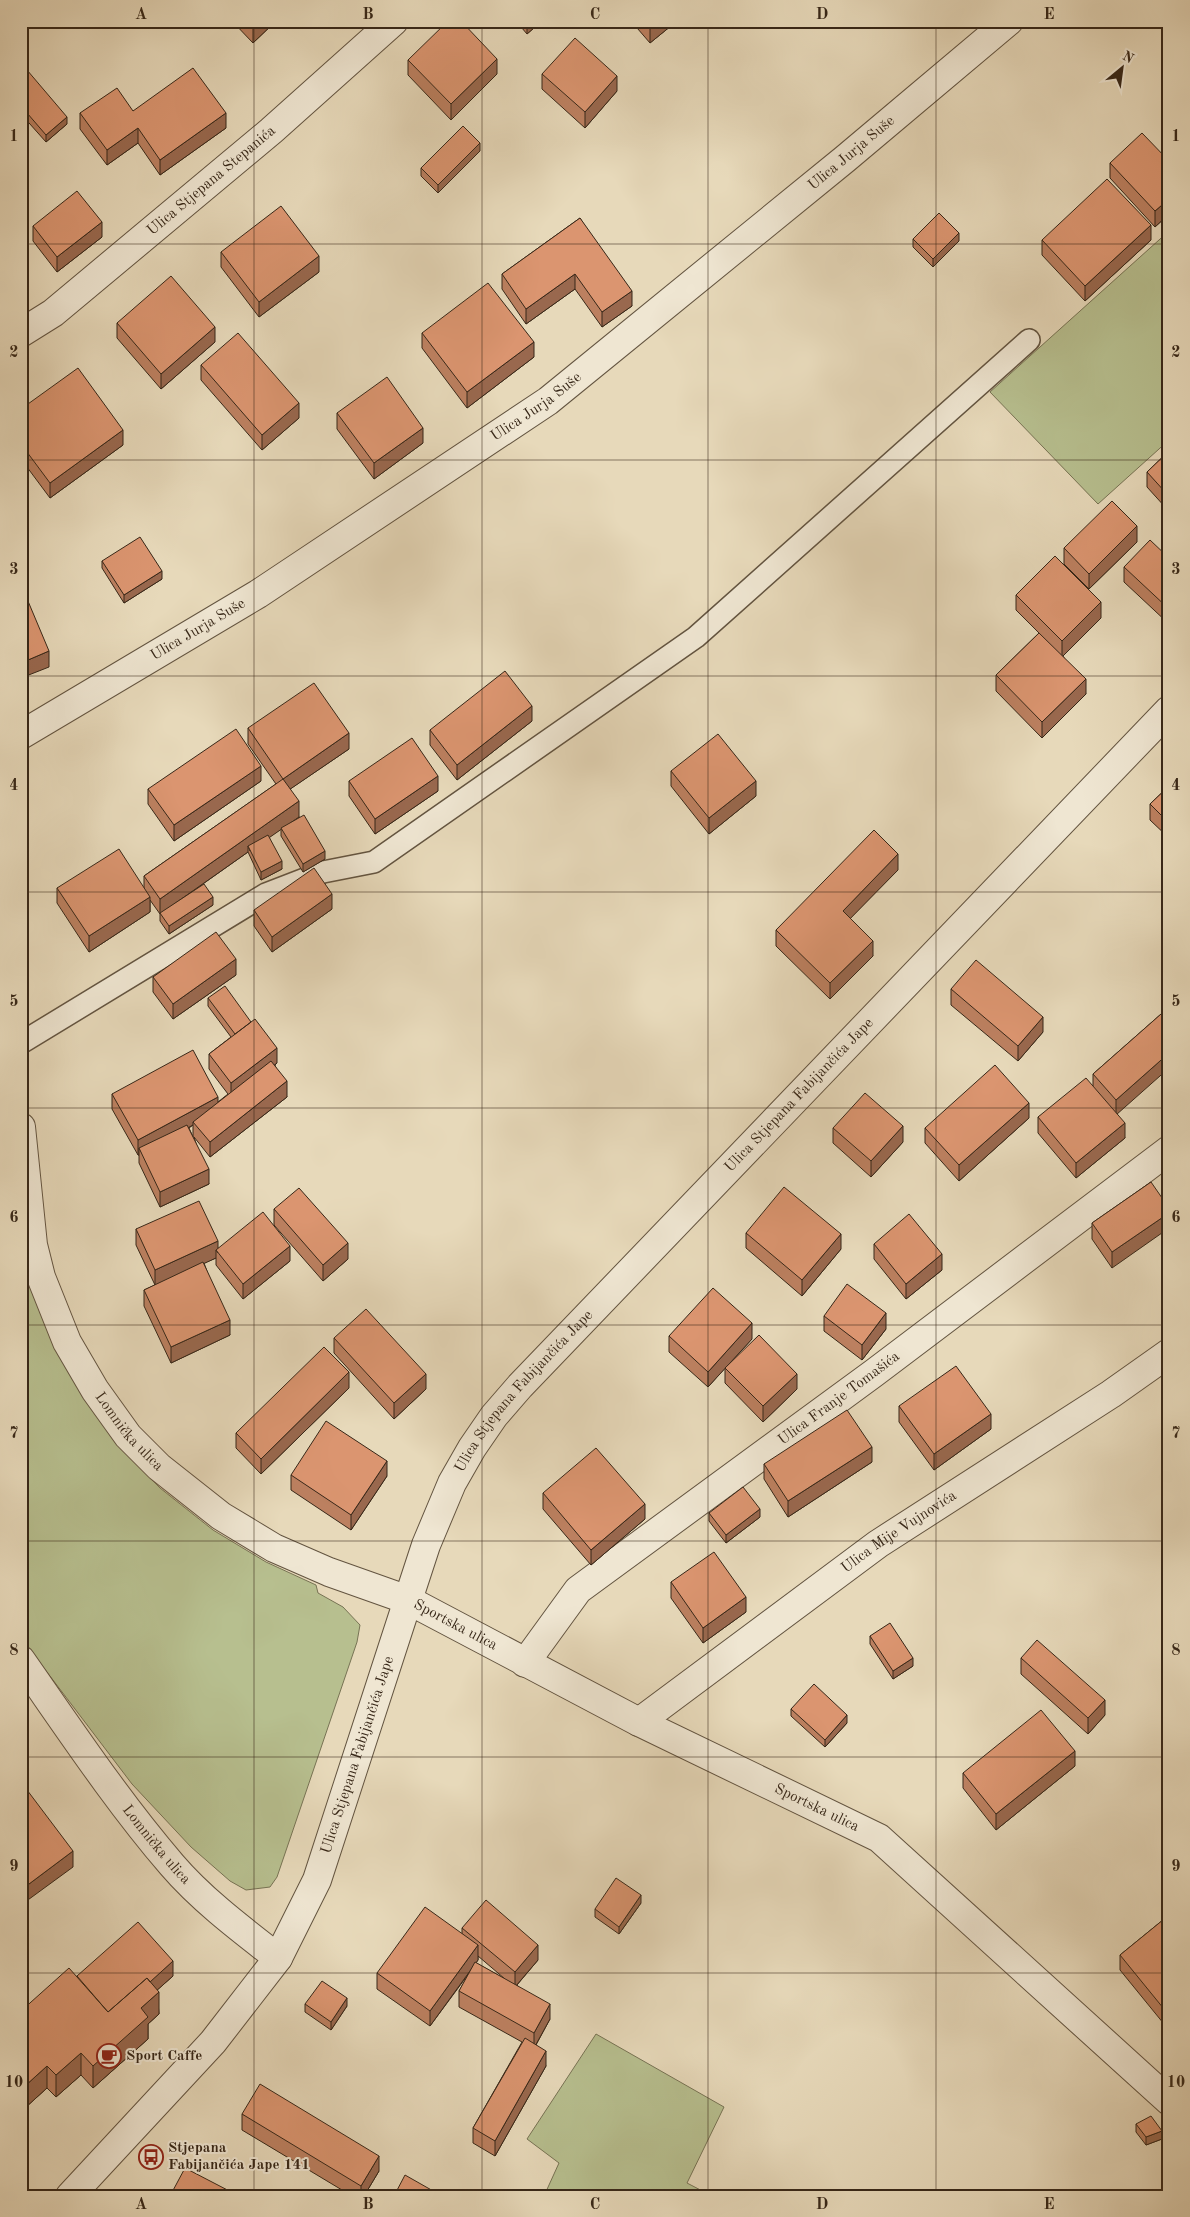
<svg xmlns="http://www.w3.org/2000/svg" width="1190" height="2217" font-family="'Old Standard TT',serif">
<rect width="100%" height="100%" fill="#e7d9ba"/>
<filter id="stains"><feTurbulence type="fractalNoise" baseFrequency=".004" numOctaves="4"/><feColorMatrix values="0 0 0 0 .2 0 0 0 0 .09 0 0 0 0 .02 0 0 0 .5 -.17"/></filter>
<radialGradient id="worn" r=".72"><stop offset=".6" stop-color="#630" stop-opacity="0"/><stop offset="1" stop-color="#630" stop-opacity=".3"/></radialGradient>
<path fill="#b7bf8f" stroke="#777354" d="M1169,231v209l-71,64 -108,-112z
M21,1273l8,5 52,114 35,51 44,45 53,42 53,32 50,23 2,8 25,14 17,18 -3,17 -80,235 -7,10 -24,3 -16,-9 -39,-34 -59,-63 -111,-146z
M596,2034l128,73 -37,76 25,13h-168l15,-33 -32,-24z"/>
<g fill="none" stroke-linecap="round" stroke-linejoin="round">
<defs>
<path id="lane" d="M21,1043l245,-149 57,-22 51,-10 322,-225 333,-297"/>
<g id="street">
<path id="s1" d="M21,333l32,-20 218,-182 123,-110"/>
<path id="s2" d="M21,735l237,-141 290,-193 297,-242 164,-138"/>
<path id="s3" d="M21,1127l12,118 8,32 26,65 28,48 33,46 31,31 62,49 53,32 55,24 79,28 231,122 240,116 290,263"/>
<path id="s4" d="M21,1660c49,70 96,141 151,205 30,35 70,65 106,93"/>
<path id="s5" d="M525,1663l53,-73 296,-217 295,-223"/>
<path id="s6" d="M639,1722l239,-178 233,-150 58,-41"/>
<path id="s7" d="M70,2196l143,-154 65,-84 39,-78 91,-280 18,-55 26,-62 20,-35 22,-32 26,-30 649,-676"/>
</g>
</defs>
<use href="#lane" stroke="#635440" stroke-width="24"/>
<use href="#street" stroke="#635440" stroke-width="30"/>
<use href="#lane" stroke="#efe6d2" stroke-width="21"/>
<use href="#street" stroke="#efe6d2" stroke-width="28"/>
</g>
<path fill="#bc8060" stroke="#372718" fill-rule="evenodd" d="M232,21h44l-23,22z
M516,21h26l-15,13z
M631,21h46l-27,22z
M408,60l89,14 -46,46 -43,-45z
M542,74l75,17 -32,37 -43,-39z
M21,76l46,48 -21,18 -25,-28z
M133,111l93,17 -66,47 -22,-32 -31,22 -27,-36v-16z
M480,151l-42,42 -17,-17v-8z
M1169,161v53l-14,13 -45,-49v-15z
M580,218l52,88 -30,21 -27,-38 -49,35 -24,-35v-15z
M33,226l69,11 -45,35 -24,-31z
M913,239l46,2 -26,26 -20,-20z
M1042,240h109l-66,61 -43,-46z
M221,252l98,20 -60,45 -38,-50z
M117,323l98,19 -54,47 -44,-51z
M422,333l112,24 -67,51 -45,-60z
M201,365l98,53 -37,32 -61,-70z
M21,409l102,36 -73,53 -29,-39z
M337,413l86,30 -49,36 -37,-50z
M1169,451l-3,57 -19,-21v-15z
M1137,542l-48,47 -25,-25v-16z
M1169,558v66l-45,-42v-15z
M102,561l60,18 -38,24 -22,-35z
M1016,595l85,23 -38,38 23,38 -44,44 -46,-47v-16l43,-42 -23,-23z
M532,721l-75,59 -27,-35v-15z
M248,728l101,21 -59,40 9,28 -11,7 37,35 -22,13 -22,-36v-7l-12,8 13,32 -21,11 -13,-28 -79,56 44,-3 -44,29 -9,-13v-7l-10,-14v12l-61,40 -32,-49v-15h87v-12l132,-92 -28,-40z
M671,771l85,25 -47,38 -38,-48z
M261,781l-87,60 -26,-37v-15z
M349,781l89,10 -63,43 -26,-38z
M1169,786v52l-19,-18v-16z
M898,870l-48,48 23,38 -43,43 -54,-53v-16z
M332,909l-60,43 -18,-26v-16z
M236,975l-63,44 -20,-27v-15z
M951,989l92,43 -25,29 -67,-56z
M208,998l69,65 -2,2 12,32 -77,60 -16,-20 15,47 -49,23 -21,-44v-8h-1l-26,-46v-15l106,8 10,-8 -19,-25v-15l22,-17 -23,-31zM193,1125v12l-4,-9z
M1169,1007l-52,107 8,24 -49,40 -38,-45v-16l55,-31v-12z
M1029,1118l-70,63 -34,-38v-15z
M833,1128l70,14 -32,35 -38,-34z
M1151,1182l-39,86 -20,-29v-16z
M274,1209l74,50 -25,22 -49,-56z
M136,1229l82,19 72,13 -47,38 -27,-34v-7l-12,5 26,72 -59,28 -27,-57v-16l11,-5 -19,-40z
M746,1233l95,16 -39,47 -56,-48z
M874,1244l68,26 -36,29 -32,-40z
M824,1316l62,13 -24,31 -38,-29z
M669,1336l83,3 -25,27 70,23 -34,33 -38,-39v-15l-17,19 -39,-35z
M334,1338l92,51 -32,30 -60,-66z
M349,1388l-88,86 -25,-26v-15z
M899,1406l92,23 -57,41 -35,-48z
M872,1462l-84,55 -24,-38v-15z
M291,1475l96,1 -36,54 -60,-40z
M543,1493l102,26 -54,46 -48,-56z
M709,1513l51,4 -34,26 -17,-22z
M671,1582l75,30 -43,31 -32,-45z
M870,1636l43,30 -20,13 -23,-35z
M1021,1658l84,57 -17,19 -67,-60z
M791,1709l56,14 -22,24 -34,-31z
M1075,1766l-79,64 -33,-42v-15z
M641,1903l-22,31 -24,-17v-8z
M1169,1915v105l-5,4 -44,-54v-15z
M462,1928l76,32 -21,25 33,34 -14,26 10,21 -51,90 -22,-13v-15l49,-86 -63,-35v-16l11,-19 -40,54 -53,-37v-16l85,-39zM478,1956l27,23 -29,-16 2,-3z
M77,1976h96l-16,14 2,24 -11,10v15l-55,49 -12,-13 -25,22 -9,-9 -22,20 -4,-4v-93z
M305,2004l42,2 -16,24 -26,-18z
M242,2114l137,57 -15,25h-12l-110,-66z
M1136,2124l26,15 -16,6 -10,-13z"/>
<path fill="#99684e" stroke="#372718" d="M260,21h16l-23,22v-15z
M527,21h15l-15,13z
M658,21h19l-27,22v-15z
M497,59v15l-46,46v-16z
M617,76v15l-32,37v-16z
M226,113v15l-66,47v-15z
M67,117v7l-21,18v-7z
M138,128v15l-31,22v-15z
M480,143v8l-42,42v-8z
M1169,199v15l-14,13v-16z
M102,222v15l-45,35v-15z
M1151,225v15l-66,61v-15z
M959,233v8l-26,26v-8z
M319,256v16l-60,45v-15z
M575,274v15l-49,35v-15z
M632,291v15l-30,21v-15z
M215,327v15l-54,47v-15z
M534,342v15l-67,51v-16z
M299,403v15l-37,32v-15z
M423,428v15l-49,36v-16z
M123,430v15l-73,53v-15z
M1169,491v15l-3,2v-15z
M1137,526v16l-48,47v-15z
M162,571v8l-38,24v-8z
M1101,602v16l-39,39v-16z
M49,651v16l-28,11v-15z
M1086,679v15l-44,44v-16z
M532,706v15l-75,59v-15z
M349,733v16l-66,45v-15z
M261,766v15l-87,60v-16z
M438,776v15l-63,43v-15z
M756,781v15l-47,38v-16z
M299,801v16l-49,34 -2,-5v6l-88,62v-15z
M325,851v8l-22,13v-8z
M898,854v16l-55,56v-15z
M282,861v8l-21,11v-8z
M332,894v15l-60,43v-15z
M150,897v15l-61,40v-16z
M213,897v8l-44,29v-8z
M873,941v15l-43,43v-16z
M236,959v16l-63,44v-15z
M1043,1017v15l-25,29v-15z
M277,1048v15l-46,35v-15z
M1169,1053v15l-53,47v-15z
M287,1081v16l-77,60v-15z
M218,1097v15l-25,10v3l-51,28 -3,-5v7h-1v-15z
M1029,1103v15l-70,63v-16z
M1125,1123v15l-49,40v-15z
M903,1126v16l-32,35v-16z
M209,1169v15l-49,23v-15z
M1169,1213v15l-57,40v-16z
M841,1234v15l-39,47v-16z
M218,1241v12l-2,-3v8l-61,28v-16z
M348,1243v16l-25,22v-16z
M290,1246v15l-47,38v-15z
M942,1254v16l-36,29v-15z
M886,1313v16l-24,31v-15z
M230,1320v15l-59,28v-16z
M752,1323v16l-44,48v-15z
M349,1372v16l-88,86v-15z
M426,1374v15l-32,30v-16z
M797,1374v15l-34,33v-16z
M991,1414v15l-57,41v-16z
M872,1447v15l-84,55v-16z
M387,1461v15l-36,54v-15z
M645,1504v15l-54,46v-15z
M760,1509v8l-34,26v-8z
M746,1597v15l-43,31v-15z
M913,1658v8l-20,13v-8z
M1105,1700v15l-17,19v-16z
M847,1715v8l-22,24v-7z
M1075,1751v15l-79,64v-16z
M73,1851v16l-52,38v-15z
M641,1895v8l-22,31v-7z
M478,1945v15l-48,66v-15z
M538,1945v15l-23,27v-15z
M173,1961v15l-65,58v-15z
M159,1992v22l-11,10v15l-55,49v-22l48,-58z
M347,1998v8l-16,24v-8z
M550,2004v15l-16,29v-15z
M1169,2005v15l-5,4v-15z
M546,2051v15l-51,90v-15z
M81,2053v22l-25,22v-22z
M47,2066v22l-22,20v-22z
M1162,2131v8l-16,6v-8z
M379,2156v15l-15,25h-3v-10z"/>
<path fill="#db9570" stroke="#372718" d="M247,21h13l-7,7z
M448,21h13l36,38 -46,45 -43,-44z
M644,21h14l-8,7z
M575,38l42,38 -32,36 -43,-38z
M193,68l33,45 -66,47 -22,-32 -31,22 -27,-37 37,-25 16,23z
M27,70l40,47 -21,18 -25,-29v-30z
M463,126l17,17 -42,42 -17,-17z
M1142,133l27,28v38l-14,12 -45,-48z
M1107,179l44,46 -66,61 -43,-46z
M77,191l25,31 -45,35 -24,-31z
M281,206l38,50 -60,46 -38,-50z
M939,213l20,20 -26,26 -20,-20z
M580,218l52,73 -30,21 -27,-38 -49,35 -24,-35z
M171,276l44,51 -54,47 -44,-51z
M488,283l46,59 -67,50 -45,-59z
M238,333l61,70 -37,32 -61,-70z
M78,368l45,62 -73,53 -29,-39v-35z
M387,377l36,51 -49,35 -37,-50z
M1169,451v40l-3,2 -19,-21z
M1112,501l25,25 -48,48 -25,-26z
M140,537l22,34 -38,24 -22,-34z
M1150,540l19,18v51l-45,-42z
M1055,556l46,46 -39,39 -46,-46z
M25,594l24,57 -28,12v-68z
M1039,633l47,46 -44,43 -46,-47z
M505,671l27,35 -75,59 -27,-35z
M314,683l35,50 -66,46 -35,-51z
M236,729l25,37 -87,59 -26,-36z
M718,734l38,47 -47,37 -38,-47z
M412,738l26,38 -63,43 -26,-38z
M283,779l16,22 -139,98 -16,-23z
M1169,786v37l-19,-19z
M304,815l21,36 -22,13 -22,-36z
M874,830l24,24 -55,57 30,30 -43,42 -54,-53z
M268,835l14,26 -21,11 -13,-26z
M119,849l31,48 -61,39 -32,-48z
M314,868l18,26 -60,43 -18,-27z
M204,884l9,13 -44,29 -9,-13z
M216,932l20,27 -63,45 -20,-27z
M976,960l67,57 -25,29 -67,-57z
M225,986l26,36 -16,12 -27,-36z
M1169,1007v46l-53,47 -23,-26z
M255,1019l22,29 -46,35 -22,-29z
M193,1050l25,47 -80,43 -26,-46z
M271,1061l16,20 -77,61 -17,-20z
M995,1065l34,38 -70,62 -34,-37z
M1086,1078l39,45 -49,40 -38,-46z
M865,1093l38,33 -32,35 -38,-33z
M187,1125l22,44 -49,23 -21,-44z
M1151,1182l18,26v5l-57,39 -20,-29z
M784,1187l57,47 -39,46 -56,-47z
M299,1188l49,55 -25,22 -49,-56z
M199,1201l19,40 -63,29 -19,-41z
M263,1212l27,34 -47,38 -27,-34z
M909,1214l33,40 -36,30 -32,-40z
M203,1262l27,58 -59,27 -27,-57z
M847,1284l39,29 -24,32 -38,-29z
M713,1288l39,35 -44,49 -39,-36z
M366,1309l60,65 -32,29 -60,-65z
M759,1335l38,39 -34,32 -38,-38z
M324,1347l25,25 -88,87 -25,-26z
M956,1366l35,48 -57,40 -35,-48z
M847,1410l25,37 -84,54 -24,-37z
M326,1421l61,40 -36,54 -60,-40z
M596,1448l49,56 -54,46 -48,-57z
M743,1487l17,22 -34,26 -17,-22z
M714,1552l32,45 -43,31 -32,-46z
M890,1623l23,35 -20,13 -23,-35z
M1037,1640l68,60 -17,18 -67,-60z
M814,1684l33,31 -22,25 -34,-31z
M1041,1710l34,41 -79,63 -33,-41z
M21,1782l52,69 -52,39z
M616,1878l25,17 -22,32 -24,-18z
M486,1900l52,45 -23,27 -53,-44z
M425,1907l53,38 -48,66 -53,-38z
M1169,1915v90l-5,4 -44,-54z
M138,1922l35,39 -23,21 -3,-4 -39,34 -31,-36z
M475,1962l75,42 -16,29 -75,-42z
M69,1968l39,44 39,-34 12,14 -18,16 7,9 -55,49 -12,-13 -25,22 -9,-9 -22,20 -4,-4v-71z
M322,1981l25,17 -16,24 -26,-18z
M525,2038l21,13 -51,90 -22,-13z
M260,2084l119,72 -18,30 -119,-72z
M1151,2116l11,15 -16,6 -10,-13z
M185,2168l54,28h-69z
M405,2175l37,21h-48z"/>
<path fill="none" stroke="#372718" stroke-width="1" stroke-opacity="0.55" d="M254,21v2175M482,21v2175M708,21v2175M936,21v2175M21,244h1148M21,460h1148M21,676h1148M21,892h1148M21,1108h1148M21,1325h1148M21,1541h1148M21,1757h1148M21,1973h1148"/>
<defs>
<symbol id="cafe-ring" viewBox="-11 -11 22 22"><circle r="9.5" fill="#efe6d2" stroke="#8f2418" stroke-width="1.5"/><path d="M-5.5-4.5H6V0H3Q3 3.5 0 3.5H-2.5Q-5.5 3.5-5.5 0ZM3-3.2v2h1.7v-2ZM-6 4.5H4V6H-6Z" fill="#8f2418"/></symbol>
<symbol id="bus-ring" viewBox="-11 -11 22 22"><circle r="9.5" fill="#efe6d2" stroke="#8f2418" stroke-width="1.5"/><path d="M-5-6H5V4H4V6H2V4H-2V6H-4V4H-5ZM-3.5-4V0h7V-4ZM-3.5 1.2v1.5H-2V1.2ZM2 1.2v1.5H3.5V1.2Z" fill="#8f2418"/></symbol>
</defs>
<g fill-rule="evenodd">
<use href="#cafe-ring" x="95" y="2042" width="28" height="28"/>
<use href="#bus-ring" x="137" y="2143" width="28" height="28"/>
</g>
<g text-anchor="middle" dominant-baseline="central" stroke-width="4" stroke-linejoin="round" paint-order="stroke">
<g font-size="15" fill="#372718" stroke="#efe6d2">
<text stroke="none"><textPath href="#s2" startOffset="1016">Ulica Jurja Suše</textPath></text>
<text stroke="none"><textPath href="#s1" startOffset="244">Ulica Stjepana Stepanića</textPath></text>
<text stroke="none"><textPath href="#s2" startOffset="611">Ulica Jurja Suše</textPath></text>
<text stroke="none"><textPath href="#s2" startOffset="206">Ulica Jurja Suše</textPath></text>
<text stroke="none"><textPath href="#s7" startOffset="1345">Ulica Stjepana Fabijančića Jape</textPath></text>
<text stroke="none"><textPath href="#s7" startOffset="940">Ulica Stjepana Fabijančića Jape</textPath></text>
<text stroke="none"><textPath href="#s5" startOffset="414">Ulica Franje Tomašića</textPath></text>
<text stroke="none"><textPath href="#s3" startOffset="331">Lomnička ulica</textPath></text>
<text stroke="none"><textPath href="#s6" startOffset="322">Ulica Mije Vujnovića</textPath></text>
<text stroke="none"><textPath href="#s3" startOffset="716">Sportska ulica</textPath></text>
<text stroke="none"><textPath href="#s7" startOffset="535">Ulica Stjepana Fabijančića Jape</textPath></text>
<text stroke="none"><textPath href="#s3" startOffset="1121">Sportska ulica</textPath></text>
<text stroke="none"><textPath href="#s4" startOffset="229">Lomnička ulica</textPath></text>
</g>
<g font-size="15" font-weight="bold" fill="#372718" stroke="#efe6d2" text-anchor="start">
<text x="126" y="2056">Sport Caffe</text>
<text x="168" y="2148">Stjepana<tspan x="168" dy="17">Fabijančića Jape 141</tspan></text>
</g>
</g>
<rect width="1190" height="2217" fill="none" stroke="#e7d9ba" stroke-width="55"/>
<g transform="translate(1122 68) rotate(29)" stroke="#efe6d2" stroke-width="4" paint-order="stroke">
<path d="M0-4L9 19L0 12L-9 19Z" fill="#372718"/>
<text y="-8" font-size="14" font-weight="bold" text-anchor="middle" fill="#372718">N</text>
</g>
<rect x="28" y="28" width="1134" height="2162" fill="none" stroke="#372718" stroke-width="2"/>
<g font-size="16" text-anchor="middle" font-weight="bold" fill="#372718">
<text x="141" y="19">A</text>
<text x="368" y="19">B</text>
<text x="595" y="19">C</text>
<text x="822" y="19">D</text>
<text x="1049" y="19">E</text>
<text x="14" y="141">1</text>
<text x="1176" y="141">1</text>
<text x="14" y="357">2</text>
<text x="1176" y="357">2</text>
<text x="14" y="574">3</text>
<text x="1176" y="574">3</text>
<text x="14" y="790">4</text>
<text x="1176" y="790">4</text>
<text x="14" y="1006">5</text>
<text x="1176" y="1006">5</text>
<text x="14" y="1222">6</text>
<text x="1176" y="1222">6</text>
<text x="14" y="1438">7</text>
<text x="1176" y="1438">7</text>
<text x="14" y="1655">8</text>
<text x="1176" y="1655">8</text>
<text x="14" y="1871">9</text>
<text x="1176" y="1871">9</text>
<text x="14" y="2087">10</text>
<text x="1176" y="2087">10</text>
<text x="141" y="2209">A</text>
<text x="368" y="2209">B</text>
<text x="595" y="2209">C</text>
<text x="822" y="2209">D</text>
<text x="1049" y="2209">E</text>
</g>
<rect width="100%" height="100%" filter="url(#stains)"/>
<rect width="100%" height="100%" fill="url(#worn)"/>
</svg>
